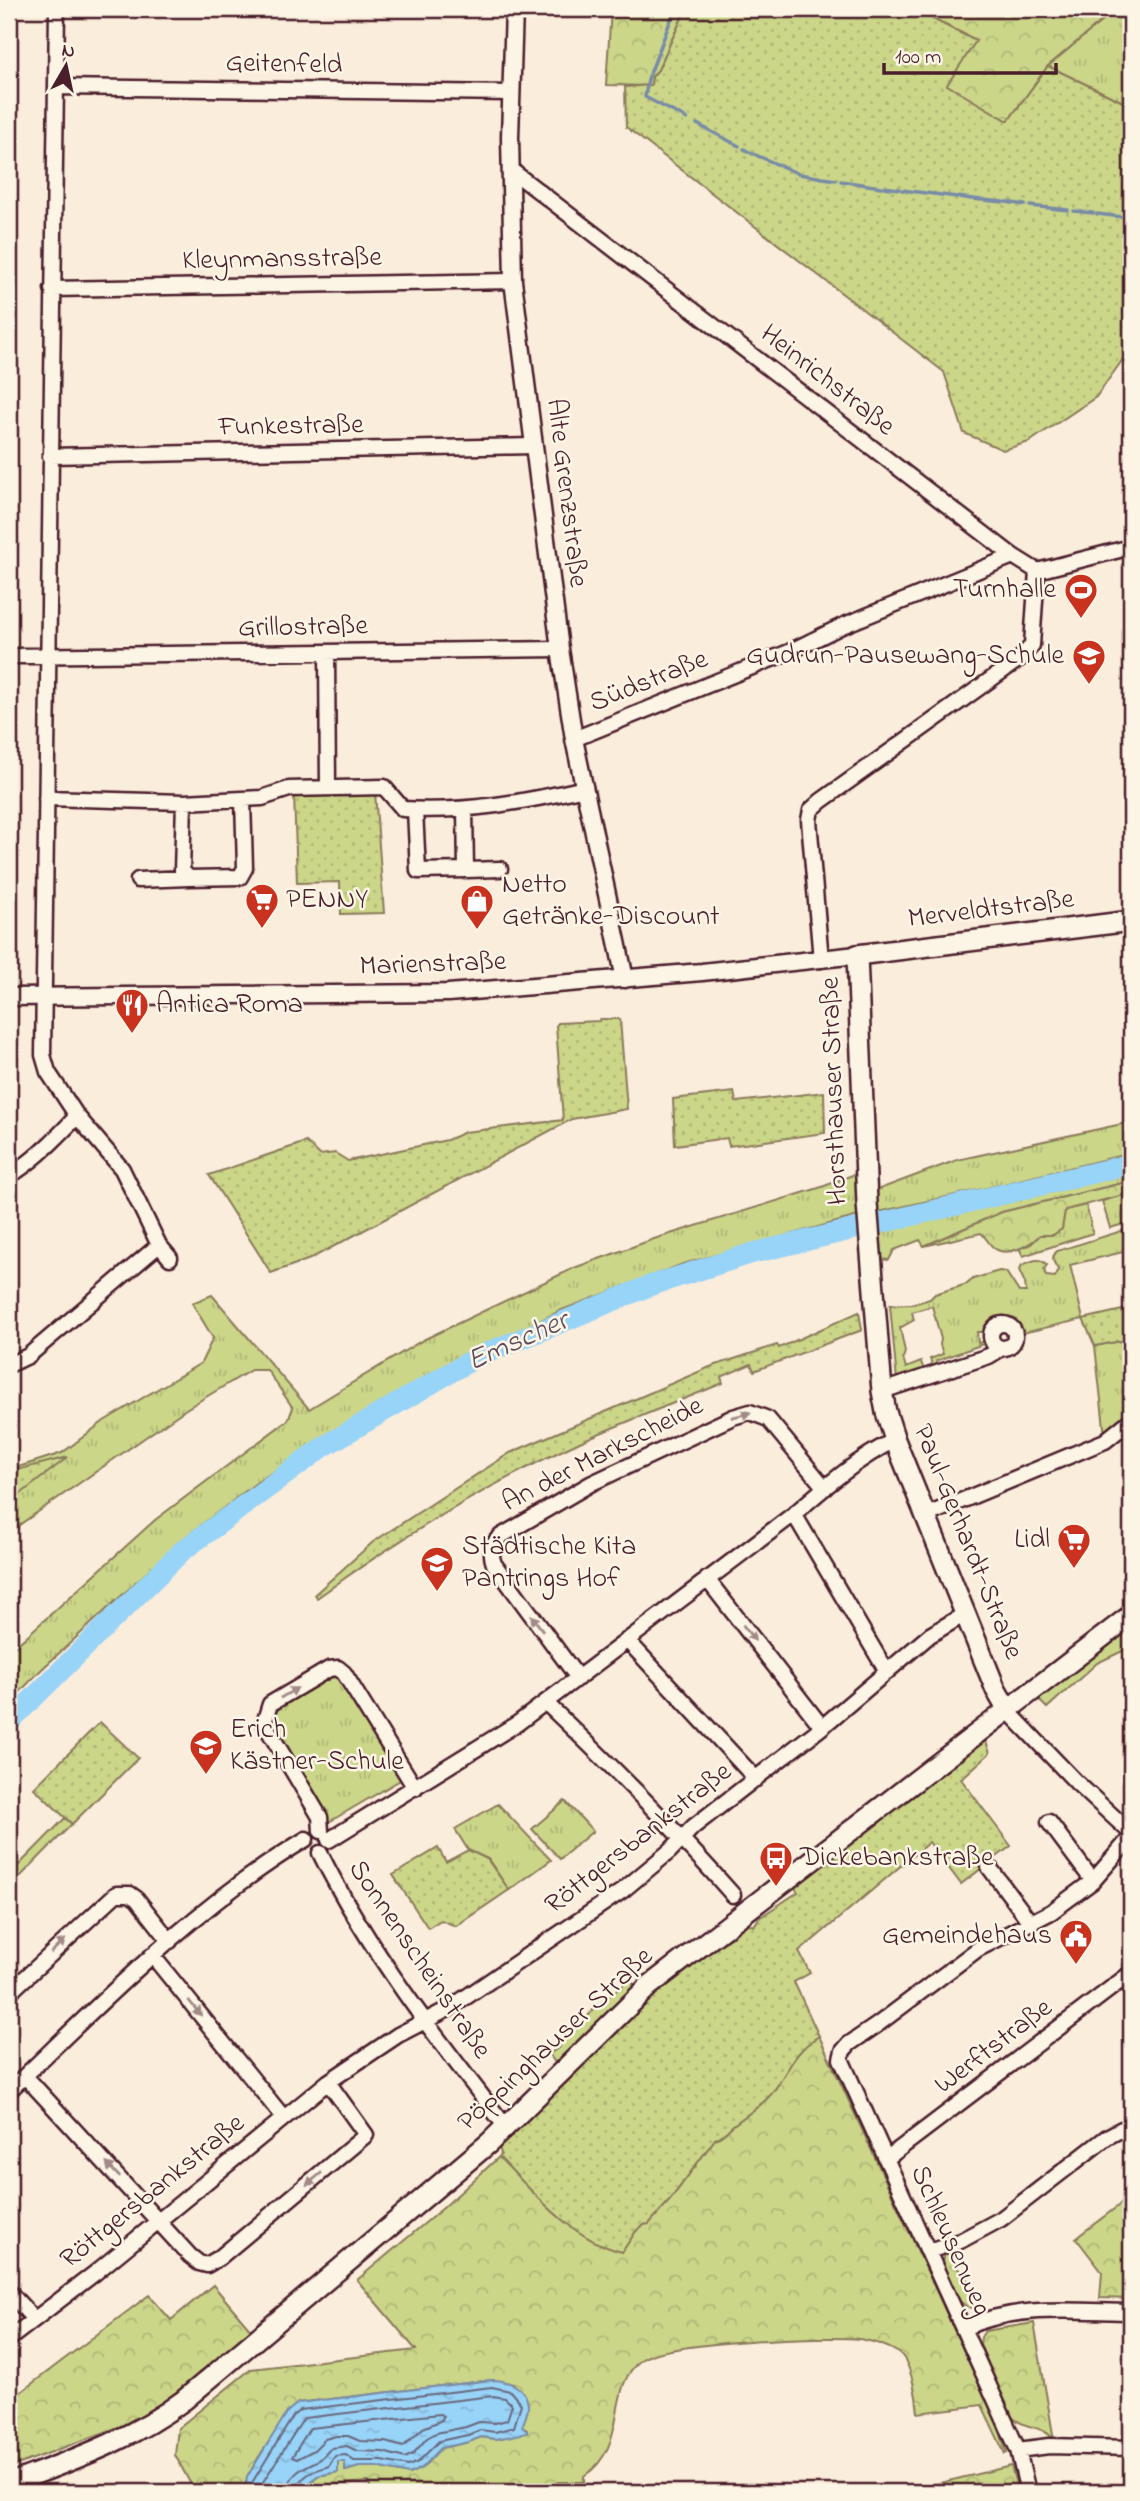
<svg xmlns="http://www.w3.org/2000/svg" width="1140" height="2501" font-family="'Indie Flower',sans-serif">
<defs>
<pattern id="grass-tufts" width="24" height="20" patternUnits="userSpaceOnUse" patternTransform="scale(1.75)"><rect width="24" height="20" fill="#cbd689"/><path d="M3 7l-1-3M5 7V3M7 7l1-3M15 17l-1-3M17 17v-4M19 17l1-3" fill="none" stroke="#b0b776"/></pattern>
<pattern id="forest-crowns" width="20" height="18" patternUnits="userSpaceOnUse" patternTransform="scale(1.75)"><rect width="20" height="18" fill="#cbd689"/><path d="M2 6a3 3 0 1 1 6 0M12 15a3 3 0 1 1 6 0" fill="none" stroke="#b0b776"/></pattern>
<pattern id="park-dots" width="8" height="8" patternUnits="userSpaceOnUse" patternTransform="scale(1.75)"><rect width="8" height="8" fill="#cbd689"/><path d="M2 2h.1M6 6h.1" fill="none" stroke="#b0b776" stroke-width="1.8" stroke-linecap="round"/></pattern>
<pattern id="water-ripples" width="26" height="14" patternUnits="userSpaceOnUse" patternTransform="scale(1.75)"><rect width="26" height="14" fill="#98d3f8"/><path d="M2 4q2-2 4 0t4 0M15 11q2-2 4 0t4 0" fill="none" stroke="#84b5d5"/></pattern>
</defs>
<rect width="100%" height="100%" fill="#fbeddc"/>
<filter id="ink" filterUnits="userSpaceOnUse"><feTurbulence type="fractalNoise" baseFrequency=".0143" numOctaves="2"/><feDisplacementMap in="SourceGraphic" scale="14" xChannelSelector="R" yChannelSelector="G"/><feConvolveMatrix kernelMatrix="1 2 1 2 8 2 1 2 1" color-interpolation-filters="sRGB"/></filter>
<g filter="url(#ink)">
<path fill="url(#grass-tufts)" stroke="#8a7a5a" stroke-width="2" d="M1116,9h15v97l-83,-40z
M1131,1122v31l-144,35 -113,25 -1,-24 4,1 80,-30z
M1131,1169v12l-129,31 -78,34 -4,-6 -26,10 -5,10 -9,-1 -5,-29z
M860,1172l2,43 -179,49 -121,46 -110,53 -121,71 -75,49 -73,56 -141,130 -33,34v-51l146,-132 133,-100 5,-12 -26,-38h-16l-65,39 -177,123v-62l53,-17 42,-32 97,-58 12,-25 -21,-35 20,-8 97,114 114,-69 151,-72 80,-29 168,-52z
M1131,1193v29l-21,6 -8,-27z
M1086,1205l7,28 -70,23 -4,-8 11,-3 10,-10h13l9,-6 3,-19z
M1131,1228v22l-61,15 13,54 -60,14 -11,-14c-13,-3 -22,0 -27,13h-8l1,11 9,-2 -1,10 -3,-7 -47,17 2,7 -4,2 -4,-11 13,-5 -3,-9 1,-6 -9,-33 -20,6 2,8 -14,8 5,24 -2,6 3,10 15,-6 4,11 -28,8 -7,-76 23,-1 17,-5 5,-5 32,-10 6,-5 26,-8 7,1 13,20h7l-1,-9 -6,-13 3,-5c10,-4 17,-9 25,0l-3,4 2,7 9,1 3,-7c-3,-8 -9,-10 -1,-19z
M1131,1339v75l-26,22 -10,-90z
M327,1678l7,-1 8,4 60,98 -73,43 -55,-93c-7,-26 34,-40 53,-51z
M565,1801l28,30 -33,28 -28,-30z
M498,1804l53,56 -42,30 -21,-31 -20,-9 -13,-21z
M65,1818l7,6 -63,64v-13z
M630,1979l5,7 -79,78 -7,-10 9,-6 9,-15 16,-11 11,-13z
M952,2248l12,11 -8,7 12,15 -3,3 17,23 -13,1 -11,-8 -16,-39 3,-8z"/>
<path fill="url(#forest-crowns)" stroke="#8a7a5a" stroke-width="2" d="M611,9h75l-28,61 -6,7 -1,9 -45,-1z
M913,9h203l-68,57 -40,55 -62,-36 30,-45z
M1131,1181v12l-66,17 -3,19 -9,6h-13c-10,10 -34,24 -47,12 -5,-4 -7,-10 -12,-14l-57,13 78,-34z
M1131,1625v22l-34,16 -50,45 -9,-9z
M819,2036l178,387 10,30 -2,1 -23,-49 -64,8c-1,-14 -7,-52 -19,-60 -11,-7 -27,-12 -40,-14 -33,-4 -195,3 -218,21 -36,28 -11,86 -57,116v6h-26l-1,10h-186l-2,-10 -43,3 -8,7h-17l16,-16 21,-4 -1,-10h8l1,9 13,-4h18l32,7 13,-6 19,-20 28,-6 12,-5 15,2 31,-7v-2l-5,-3 4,-30 -13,-13 -21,-4 -194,23c-13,17 -56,70 -53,89h-50l-20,-37 3,-27 73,-59 165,-19 -59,-70 86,-72 56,-51c37,38 72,78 123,94l14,-20 7,-6 6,-2 21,-23 45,-61c8,-3 11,-7 17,-13 16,-13 34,-22 45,-40 13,-20 20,-37 42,-50z
M1131,2196v103l-31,-1 2,-26 -26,-34z
M213,2285l38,45 -88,74 -42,22 -112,42v-67l140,-106 22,25z
M1034,2323l20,117c-11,-16 -29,-10 -42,-23l-32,-72 1,-8 4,-6z
M1011,2466l7,26h-95v-5z"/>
<path fill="url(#park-dots)" stroke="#8a7a5a" stroke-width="2" d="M686,9h227l63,32 -29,44 61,36 40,-55 83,40v242l-35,49 -67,45 -26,8 -39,-17 -20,-61 -318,-245 -1,-40 26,-2 1,-8 6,-7z
M375,792l9,121 -43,1 -1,-32 -43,1 -3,-89z
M600,1019h20l7,90 -55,10 -262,140 -39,14 -62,-98 97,-33 14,13 15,-2 13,8 99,-21 18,-8 98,-12 -7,-94 2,-3 41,-2z
M734,1092l2,10 88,-10 1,41 -96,13 -2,-8 -52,7 -2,-46z
M1131,1308v31l-36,7 -12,-27z
M859,1312l3,18 -108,41 -3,-7 -30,13 2,6c-46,19 -93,37 -139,57 -94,43 -183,97 -267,158l-2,-4 58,-52 137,-89 200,-86 67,-22 2,3z
M68,1457l-59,46v-31z
M100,1722l38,36 -66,66 -38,-36z
M985,1739l5,14 -29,26 50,67 -50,38 -32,-42 -130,110 11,21 -16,9 25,54c-22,13 -29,30 -42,50 -11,18 -29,27 -45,40 -6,6 -9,10 -17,13l-45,61 -21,24 -6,1 -7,6 -14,21c-51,-13 -88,-59 -123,-95l2,-3 -2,-7 144,-146 103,-78 8,3 5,-8 39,-26 -3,-4 16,-17z
M438,1848l8,14 22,-12 19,9 22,31 -53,36 -15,-6 -13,8 -35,-53z"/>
<path fill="url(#water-ripples)" stroke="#798ba6" stroke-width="2" d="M492,2380c15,0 35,7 36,25 1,7 -4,15 -6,22l5,4v2l-31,6 -15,-2 -12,5 -28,6 -19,20 -13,6 -32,-7h-18l-14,4v-9h-7v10l-21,4 -16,16h-56l2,-15 41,-66 10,-8z"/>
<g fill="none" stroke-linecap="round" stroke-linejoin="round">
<path stroke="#69677d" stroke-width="2" d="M440,2414l3,2 -1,4 -19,8 -20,19 -18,-5 -25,-1 -12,-5h-12l-11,3 -11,11 -17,9 -5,-2 18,-29z
M251,2492l2,-11 41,-66 6,-5 192,-23 18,4 11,13 -7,23 -19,5 -15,-2 -12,5 -29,6 -21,21 -10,4 -26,-5h-28l-8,-6 -11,1 -6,10c-15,4 -30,10 -33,26
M260,2492l1,-7 43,-67 189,-22 12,2 7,7 -5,15 -12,3 -16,-1 -13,5 -30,6 -9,5 -14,16 -8,4 -22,-6 -26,-1 -10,-5 -15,2c-5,3 -8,9 -13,12 -15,7 -31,14 -32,32"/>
<path stroke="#798ba6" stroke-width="3.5" d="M675,9l-27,70 -3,18 42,22
M697,124l42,22
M744,149l9,5
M756,155l43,19 37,6
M841,181l40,6
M884,187l15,2
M902,190l79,10
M983,200l20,2
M1006,202l19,3
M1030,206l38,4
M1074,211l19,2
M1097,214l34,4"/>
<path stroke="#98d3f8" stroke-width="21" d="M9,1722l173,-171 141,-104 152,-89 174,-72 104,-33 378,-89"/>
<defs>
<path id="minor" d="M57,9l-14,1046 5,17 29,44 45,53 37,76 11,13
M57,87l454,6
M511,170l502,386 24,15 94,-24
M52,289l461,-8
M50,456l483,-10
M327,653l1,135
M9,656l551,-7
M574,739l215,-87 53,-26 171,-70
M46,798l138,4 78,-4 27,-9 95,-2 19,22c61,4 122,-7 182,-21
M184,802l-2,69 7,7 51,-1 5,-9 -2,-68
M415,810l3,61 48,-1 -1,-61
M466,870l34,-1
M138,880l51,-2
M821,960l-12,-140 2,-10 10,-9 201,-144 10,-12 5,-74
M9,1176c25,-15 48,-38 68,-60
M991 1336a12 12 0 1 1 24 0a12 12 0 1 1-24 0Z
M9,1365l19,-9 131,-111
M882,1391l107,-35 13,-8
M794,1514l93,158
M925,1516l180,-75 26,-21
M707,1579l115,148
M627,1640l129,139
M578,1678l-84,-114c-4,-11 -3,-20 7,-28l91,-53 141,-66 17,-5 18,7 57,69
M546,1703c65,62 128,125 187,192
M1008,1711l68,71 55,51
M1049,1822l44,59
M321,1831l-1,-14 -56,-94 6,-19 59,-35 9,-1 6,5 71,115
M329,1840l189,-117 276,-209c31,-27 64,-56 101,-74
M320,1853c49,99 118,187 186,274
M989,1867l41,55
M152,1955l131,162
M9,1993l107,-99h14l7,5 33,42
M25,2076l165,180 9,7 8,2 12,-7 147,-123 -38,-53
M9,2091c93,-89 186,-185 297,-252
M886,2159l245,-186
M928,2251l32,-10 41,-22 106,-82 15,-8
M9,2292l25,27
M963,2328c57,-24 108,-17 168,-16
M9,2339l86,-66 233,-191 70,-47 52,-27 172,-117 48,-40 23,-24 129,-100 108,-92 35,-21
M1018,2450l31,-4 82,2
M1028,2492l-10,-42 -177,-391 2,-8 6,-7 28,-19 101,-76 73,-37 42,-31 38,-44"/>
<path id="tertiary" d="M514,9l-4,128 3,144 47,368 14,90 51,240
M9,997l439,-4 254,-21 155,-17"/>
<path id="secondary" d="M1008,1711l-12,-21 -101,-250 -9,-28 -4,-21 -15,-188 -10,-248 274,-34
M9,2484c63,-24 121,-43 175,-84l305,-257 160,-157 482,-371"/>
</defs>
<use href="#minor" stroke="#4a1f2b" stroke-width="19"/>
<use href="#tertiary" stroke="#4a1f2b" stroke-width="21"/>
<use href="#secondary" stroke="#4a1f2b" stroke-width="24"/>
<use href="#minor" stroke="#fcf5e5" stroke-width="14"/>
<use href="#tertiary" stroke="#fcf5e5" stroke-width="16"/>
<use href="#secondary" stroke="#fcf5e5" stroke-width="19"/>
</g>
<defs><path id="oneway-solid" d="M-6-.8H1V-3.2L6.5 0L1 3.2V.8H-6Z" transform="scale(1.75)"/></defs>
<g fill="#a38a88">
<use href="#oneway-solid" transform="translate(741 1415) rotate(-15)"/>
<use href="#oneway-solid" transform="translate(537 1623) rotate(-127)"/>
<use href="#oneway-solid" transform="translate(749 1633) rotate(52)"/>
<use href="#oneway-solid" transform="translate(289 1693) rotate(-30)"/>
<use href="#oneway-solid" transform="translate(58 1946) rotate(-43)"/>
<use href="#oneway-solid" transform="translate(195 2008) rotate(51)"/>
<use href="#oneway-solid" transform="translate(113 2170) rotate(-133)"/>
<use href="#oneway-solid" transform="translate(314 2179) rotate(140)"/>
</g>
</g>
<defs>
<symbol id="stadium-pin" viewBox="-11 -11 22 30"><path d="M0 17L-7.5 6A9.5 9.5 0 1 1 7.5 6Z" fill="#c8321e" stroke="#fcf5e5"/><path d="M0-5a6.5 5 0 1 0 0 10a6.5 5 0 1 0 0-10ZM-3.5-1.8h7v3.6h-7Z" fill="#fff"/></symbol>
<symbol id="school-pin" viewBox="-11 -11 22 30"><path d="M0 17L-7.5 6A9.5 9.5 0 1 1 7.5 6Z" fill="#c8321e" stroke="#fcf5e5"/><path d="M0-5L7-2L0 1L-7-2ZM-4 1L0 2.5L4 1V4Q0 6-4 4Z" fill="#fff"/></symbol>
<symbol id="supermarket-pin" viewBox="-11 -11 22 30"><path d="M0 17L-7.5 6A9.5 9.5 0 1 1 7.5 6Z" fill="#c8321e" stroke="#fcf5e5"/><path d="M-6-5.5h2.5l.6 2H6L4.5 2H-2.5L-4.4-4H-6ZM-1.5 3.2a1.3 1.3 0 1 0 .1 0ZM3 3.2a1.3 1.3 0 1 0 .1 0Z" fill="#fff"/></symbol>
<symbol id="shop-pin" viewBox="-11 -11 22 30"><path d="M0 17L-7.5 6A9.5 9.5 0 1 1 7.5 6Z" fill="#c8321e" stroke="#fcf5e5"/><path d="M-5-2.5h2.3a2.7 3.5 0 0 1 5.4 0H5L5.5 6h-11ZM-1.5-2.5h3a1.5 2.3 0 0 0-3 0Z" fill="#fff"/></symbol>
<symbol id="restaurant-pin" viewBox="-11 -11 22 30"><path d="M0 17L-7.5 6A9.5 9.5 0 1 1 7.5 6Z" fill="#c8321e" stroke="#fcf5e5"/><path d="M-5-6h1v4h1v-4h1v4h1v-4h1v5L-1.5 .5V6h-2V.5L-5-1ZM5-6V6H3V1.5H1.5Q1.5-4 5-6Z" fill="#fff"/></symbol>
<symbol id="bus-pin" viewBox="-11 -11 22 30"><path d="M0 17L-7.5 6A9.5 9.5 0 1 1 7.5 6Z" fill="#c8321e" stroke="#fcf5e5"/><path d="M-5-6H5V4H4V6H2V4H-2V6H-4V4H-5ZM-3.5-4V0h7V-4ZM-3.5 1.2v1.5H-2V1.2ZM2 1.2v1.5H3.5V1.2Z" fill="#fff"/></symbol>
<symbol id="civic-pin" viewBox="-11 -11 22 30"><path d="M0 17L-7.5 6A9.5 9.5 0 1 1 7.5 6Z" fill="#c8321e" stroke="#fcf5e5"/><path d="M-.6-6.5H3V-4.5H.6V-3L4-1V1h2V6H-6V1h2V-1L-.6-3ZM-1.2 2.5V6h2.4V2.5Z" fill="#fff"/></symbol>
</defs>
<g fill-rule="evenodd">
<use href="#stadium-pin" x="1062" y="571" width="38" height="52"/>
<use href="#school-pin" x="1070" y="637" width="38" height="52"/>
<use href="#supermarket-pin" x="243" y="881" width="38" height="52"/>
<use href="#shop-pin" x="458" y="882" width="38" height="52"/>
<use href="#restaurant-pin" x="113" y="986" width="38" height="52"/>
<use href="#supermarket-pin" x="1055" y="1521" width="38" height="52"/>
<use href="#school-pin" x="418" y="1544" width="38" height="52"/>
<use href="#school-pin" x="187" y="1727" width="38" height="52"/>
<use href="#bus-pin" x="757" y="1839" width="38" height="52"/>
<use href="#civic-pin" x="1057" y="1917" width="38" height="52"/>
</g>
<g text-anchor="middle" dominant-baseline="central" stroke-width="5" stroke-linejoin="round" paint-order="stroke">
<g font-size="28" fill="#4a1f2b" stroke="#fcf5e5">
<text transform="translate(284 65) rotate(1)">Geitenfeld</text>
<text transform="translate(282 260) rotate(-1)">Kleynmansstraße</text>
<text transform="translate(827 381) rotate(38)">Heinrichstraße</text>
<text transform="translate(291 427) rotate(-1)">Funkestraße</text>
<text transform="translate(566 493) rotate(83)">Alte Grenzstraße</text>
<text transform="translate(303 628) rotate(-1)">Grillostraße</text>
<text transform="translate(649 682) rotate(-22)">Südstraße</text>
<text transform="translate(991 910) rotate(-7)">Merveldtstraße</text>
<text transform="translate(433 965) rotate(-2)">Marienstraße</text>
<text transform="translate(835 1091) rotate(-92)">Horsthauser Straße</text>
<text transform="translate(603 1455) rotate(-27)">An der Markscheide</text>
<text transform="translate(967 1542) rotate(68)">Paul-Gerhardt-Straße</text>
<text transform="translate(639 1839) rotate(-38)">Röttgersbankstraße</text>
<text transform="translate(419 1960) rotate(56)">Sonnenscheinstraße</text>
<text transform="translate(556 2040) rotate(-43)">Pöppinghauser Straße</text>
<text transform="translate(994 2047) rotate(-37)">Werftstraße</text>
<text transform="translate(153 2192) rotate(-39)">Röttgersbankstraße</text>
<text transform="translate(950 2241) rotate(66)">Schleusenweg</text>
</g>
<g font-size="28" fill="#4a1f2b" stroke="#fcf5e5" text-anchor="start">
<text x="1056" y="590" text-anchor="end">Turnhalle</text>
<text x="1064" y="656" text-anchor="end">Gudrun-Pausewang-Schule</text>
<text x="502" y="885">Netto<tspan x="502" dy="32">Getränke-Discount</tspan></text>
<text x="286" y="900">PENNY</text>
<text x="156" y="1005">Antica Roma</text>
<text x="1050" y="1540" text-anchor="end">Lidl</text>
<text x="462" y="1547">Städtische Kita<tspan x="462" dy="32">Pantrings Hof</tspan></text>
<text x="230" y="1730">Erich<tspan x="230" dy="32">Kästner-Schule</tspan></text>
<text x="800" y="1858">Dickebankstraße</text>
<text x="1052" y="1936" text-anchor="end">Gemeindehaus</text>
</g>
<g font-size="30" font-style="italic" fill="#5e4c5e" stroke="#fcf5e5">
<text transform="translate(518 1342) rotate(-24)">Emscher</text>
</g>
</g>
<rect width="1140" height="2501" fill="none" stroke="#fcf5e5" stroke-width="35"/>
<rect x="18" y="18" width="1105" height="2466" fill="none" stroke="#4a1f2b" stroke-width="2.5" filter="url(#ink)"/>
<g transform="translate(66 66) rotate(9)" stroke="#fcf5e5" stroke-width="5" paint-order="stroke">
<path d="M0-5L12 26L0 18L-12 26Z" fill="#4a1f2b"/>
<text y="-10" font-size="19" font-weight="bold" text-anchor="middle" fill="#4a1f2b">N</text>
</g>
<path d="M884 63v10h172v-10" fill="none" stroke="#4a1f2b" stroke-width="3.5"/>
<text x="895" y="63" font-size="21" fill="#4a1f2b" stroke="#fcf5e5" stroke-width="5" paint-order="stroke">100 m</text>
</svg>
